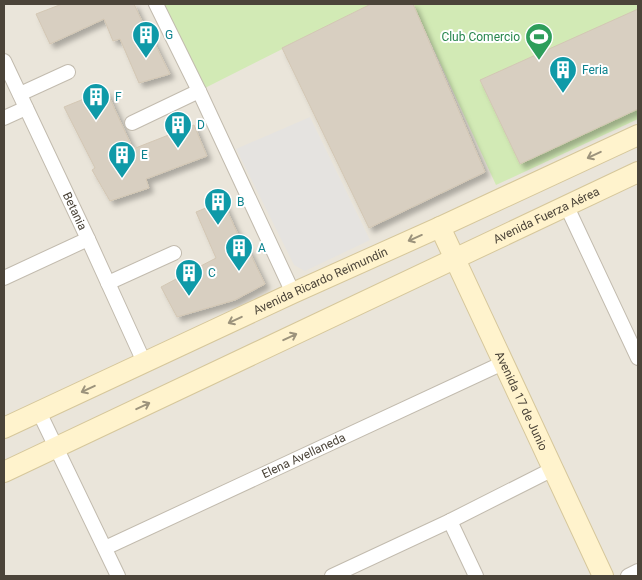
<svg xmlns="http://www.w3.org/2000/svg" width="642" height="580" font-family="Roboto,sans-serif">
<defs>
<filter id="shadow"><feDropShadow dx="4.5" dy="4.5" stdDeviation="2.5" flood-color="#0004"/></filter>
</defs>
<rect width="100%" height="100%" fill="#f6f3ec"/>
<path fill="#eae5da" d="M4,4h634v572h-634z"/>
<path fill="#d2eab5" d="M156,4h216l-173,87z
M413,4h225v115l-142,66z"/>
<path fill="#e5e3e0" d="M310,117l60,123 -65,31 -11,-6 -58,-116z"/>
<path fill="#d8cfc1" stroke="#d3c7b4" filter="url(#shadow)" d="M62,4h72l15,32h2l19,38 -31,9 -19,-44 -7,2 -9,-22 -54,25 -14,-30z
M371,4h42l72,168 -116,56 -87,-180z
M638,9v100l-118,55 -40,-84z
M106,90l27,59 61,-24 13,31 -61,23 3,9 -39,13 -18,-31 3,-2 -31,-61z
M223,201l21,47 3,-1 18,37 -30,16 -58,17 -16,-30 55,-29 -20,-46z"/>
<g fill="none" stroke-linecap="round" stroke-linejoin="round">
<defs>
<g id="street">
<path d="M156,4l43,87 94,202"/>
<path id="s1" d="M4,61l84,178 56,123"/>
<path d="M20,94l48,-22"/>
<path d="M4,118l22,-10"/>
<path d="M132,123l67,-32"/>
<path d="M567,207l71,151"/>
<path d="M4,278l84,-39"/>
<path d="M108,283l66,-30"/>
<path d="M39,412l79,164"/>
<path d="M450,521l26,55"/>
<path id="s2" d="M105,548l398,-185"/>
<path d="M332,576l118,-55 103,-52"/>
<path d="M628,576l10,-5"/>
</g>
<g id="secondary">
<path id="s3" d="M440,227l163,349"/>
<path id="s4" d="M4,428l289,-135 147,-66 198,-92"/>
<path id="s5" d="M4,472l634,-300"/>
</g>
</defs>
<use href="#street" stroke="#c2bbae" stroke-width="16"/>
<use href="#secondary" stroke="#d6c79b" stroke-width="22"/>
<use href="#street" stroke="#fff" stroke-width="14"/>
<use href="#secondary" stroke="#fff3cd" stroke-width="20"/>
</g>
<defs><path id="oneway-shaft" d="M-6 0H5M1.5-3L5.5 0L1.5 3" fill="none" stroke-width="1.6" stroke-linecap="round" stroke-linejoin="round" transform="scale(1.25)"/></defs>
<g stroke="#9c937c">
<use href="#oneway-shaft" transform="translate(594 155) rotate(155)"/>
<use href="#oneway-shaft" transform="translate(415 238) rotate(156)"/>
<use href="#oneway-shaft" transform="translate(235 320) rotate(155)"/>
<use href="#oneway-shaft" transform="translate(290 337) rotate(-25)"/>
<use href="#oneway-shaft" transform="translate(88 389) rotate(155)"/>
<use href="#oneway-shaft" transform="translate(143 406) rotate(-25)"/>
</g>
<defs>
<symbol id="building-pin" viewBox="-11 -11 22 30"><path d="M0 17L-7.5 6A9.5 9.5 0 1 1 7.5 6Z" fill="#0f9aa8" stroke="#fff"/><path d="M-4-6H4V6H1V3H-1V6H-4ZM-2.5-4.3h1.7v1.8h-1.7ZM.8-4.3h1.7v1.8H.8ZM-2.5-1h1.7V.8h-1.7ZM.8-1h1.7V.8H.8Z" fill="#fff"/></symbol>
<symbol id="stadium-pin" viewBox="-11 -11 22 30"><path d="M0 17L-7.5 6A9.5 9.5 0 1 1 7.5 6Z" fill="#2e9e5b" stroke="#fff"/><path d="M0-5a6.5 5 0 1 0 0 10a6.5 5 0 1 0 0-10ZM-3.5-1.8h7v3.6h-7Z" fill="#fff"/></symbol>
</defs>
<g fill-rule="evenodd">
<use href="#building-pin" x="130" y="19" width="32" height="43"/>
<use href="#stadium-pin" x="523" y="21" width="32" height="43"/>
<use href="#building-pin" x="547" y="54" width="32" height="43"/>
<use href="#building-pin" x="80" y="81" width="32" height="43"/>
<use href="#building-pin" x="162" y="109" width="32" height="43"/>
<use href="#building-pin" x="106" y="139" width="32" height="43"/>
<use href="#building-pin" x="202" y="186" width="32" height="43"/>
<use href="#building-pin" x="223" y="232" width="32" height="43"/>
<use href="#building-pin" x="173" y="257" width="32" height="43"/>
</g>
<g text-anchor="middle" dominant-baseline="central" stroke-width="4" stroke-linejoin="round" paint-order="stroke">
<g font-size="12" fill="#0d838f" stroke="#fff" text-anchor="start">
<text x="165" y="35">G</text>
<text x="582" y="70">Feria</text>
<text x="115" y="97">F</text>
<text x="197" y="125">D</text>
<text x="141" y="155">E</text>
<text x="237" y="202">B</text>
<text x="258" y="248">A</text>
<text x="208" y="273">C</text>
</g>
<g font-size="12" fill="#27864d" stroke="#fff" text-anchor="end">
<text x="520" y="37">Club Comercio</text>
</g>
<g font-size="12" fill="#4b4439" stroke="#fff">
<text stroke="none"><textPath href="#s1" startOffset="166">Betania</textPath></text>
<text stroke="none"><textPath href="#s5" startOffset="600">Avenida Fuerza Aérea</textPath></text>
<text stroke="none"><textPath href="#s4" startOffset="349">Avenida Ricardo Reimundín</textPath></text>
<text stroke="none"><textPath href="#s3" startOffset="192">Avenida 17 de Junio</textPath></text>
<text stroke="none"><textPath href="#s2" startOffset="219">Elena Avellaneda</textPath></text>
</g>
</g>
<rect width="642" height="580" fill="none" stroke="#4b4439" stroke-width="10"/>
</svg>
